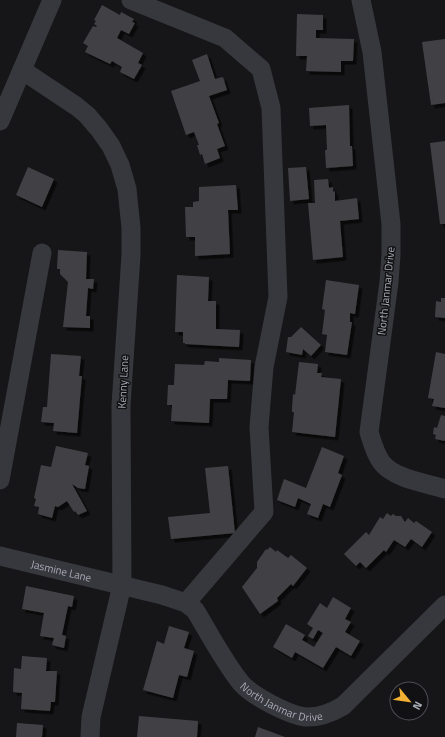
<svg xmlns="http://www.w3.org/2000/svg" width="445" height="737" font-family="'Titillium Web',sans-serif">
<defs>
<filter id="shadow"><feDropShadow dx="3.5" dy="3.5" stdDeviation="0" flood-color="#0009"/></filter>
</defs>
<rect width="100%" height="100%" fill="#161618"/>
<path fill="#404145" filter="url(#shadow)" d="M102,5l18,10 1,-3 13,7 -2,3 3,1 -6,11 -8,-4 -4,8 26,15 -5,10 4,2 -8,14 -14,-7 2,-5 -10,-6 -2,3 -25,-12 3,-6 -5,-3 10,-17 3,1 1,-1 -3,-2 2,-3 -2,-1z
M297,14l26,1v15h-7v8l38,1 -1,22h-12v11l-35,-1 1,-15h-11z
M445,39v64l-14,2 -9,-63z
M207,54l8,25 8,-2 4,13 -18,6 10,27 -2,1 8,22 -8,3 3,9 -15,6 -3,-10 -2,1 -3,-10h2l-5,-13 -8,3 -15,-44 29,-10 -8,-21z
M349,105l1,41h2l1,20 -27,2 -1,-18h2l-1,-25 -16,1 -1,-18z
M445,141v83h-5l-10,-81z
M28,167l26,12 -12,28 -26,-12z
M306,167l3,32 -19,2 -2,-33z
M328,179l1,9 4,-1v5l2,-1v10l22,-3 2,21 -19,2 3,36 -30,3 -5,-57h7l-1,-23z
M236,185l2,25h-10l2,44 -35,2v-19h-9l-1,-30h8v-5l6,-1v-14z
M58,250l29,2 -1,27h8l-1,10 -5,-1 -2,28h4v12l-27,-1 5,-45 -8,-8v-5h-3z
M177,275l32,2 -1,24h8v28l24,1 -1,17 -54,-3v-1h-2v-11h-8z
M326,280l33,5 -4,29 -5,-1v9h2l-5,33 -22,-3 2,-17 -5,-1 3,-24 -3,-1z
M441,298h4v20l-10,-1 1,-16 5,1z
M301,327l20,18 -10,11 -8,-7 -1,6 -16,-3 2,-15h3z
M436,352l9,2v54l-13,-2 2,-7 -6,-1z
M51,354l30,2 -2,20h3l-5,57 -24,-2 1,-8 -13,-1 2,-15h4z
M219,358l32,2 -1,21 -22,-1 -1,19h-17l-1,24 -38,-2 1,-16h-5l1,-20h6l1,-21 29,1 1,-4 14,1z
M299,362l19,2 -1,9h5l-1,4 20,2 -6,58 -43,-5 2,-20h-2v-4l1,-14 2,1z
M441,415l4,1v25l-10,-2 1,-4 -3,-1 1,-7 3,1z
M56,446l32,7 -3,12 4,1 -4,23 -7,-1 -6,-4 15,27 -9,4 -3,-4 -1,1 -7,-11 -9,6 -3,-1 -3,12 -14,-4 1,-7 -5,-1 2,-7 -2,-1 7,-33 10,2z
M322,447l22,9 -6,17 4,2 -12,32 -7,-3 -5,14 -11,-4 4,-10 -13,-6 -3,9 -18,-7 7,-21 22,9z
M228,466l7,67 -64,6 -3,-22 42,-4 -5,-45z
M387,513l4,3 2,-2 3,2h5l4,6 3,-4 6,5 2,-2 16,11 -10,15 -11,-8 -6,8 -11,-7 -8,12 -2,-2 -18,18 -6,-6 -4,4 -12,-12 22,-22 3,3 11,-18 3,2z
M270,547l6,5 1,-2 11,8 3,-3 16,13 -14,18 -2,-2 -14,14 1,3 -18,13 -18,-27 15,-19v-6l9,-13 1,1z
M26,586l48,10 -2,11 -4,-1 -6,29 4,1 -2,12 -12,-3 2,-7 -14,-2 4,-23 -22,-4z
M333,597l18,11 -6,11 6,3 -6,10 15,9 -9,15 -15,-9 -13,21 -28,-16 -3,6 -19,-11 13,-23 19,11 -3,5 12,7 9,-14 -5,-3 -5,9 -5,-3 5,-8 -6,-4 13,-21 7,5z
M169,626l20,6 -5,16 10,3 -7,26 -8,-2 -6,23 -30,-8 14,-49 7,3z
M22,656l25,2 -1,13h11l-2,31h-4l-1,9 -29,-2 1,-16 -9,-1 1,-24 7,1z
M139,716l59,5 -1,16h-60z
M17,723l26,2 -1,12h-26z
M258,727l27,10h-30z"/>
<g fill="none" stroke-linecap="round" stroke-linejoin="round">
<g stroke="#37383d" stroke-width="19">
<path d="M131,0l94,38 36,31 10,39 7,189 -14,70 -5,60 5,85 -78,91"/>
<path d="M361,0l11,52 19,172v31l-2,27 -20,150c3,10 6,22 13,31 13,16 44,20 63,26"/>
<path d="M22,70l54,36 11,9 12,14 12,17 9,19 7,24 4,39v27l-10,150 1,180 -31,132 -1,20"/>
<path d="M0,121l52,-121"/>
<path d="M0,480l42,-227"/>
<path id="s1" d="M0,556l162,39 24,8 9,7c14,23 29,52 46,73 11,13 48,32 64,34 14,1 26,-4 38,-11l102,-101"/>
</g>
</g>
<g text-anchor="middle" dominant-baseline="central" stroke-width="3" stroke-linejoin="round" paint-order="stroke">
<g font-size="11" fill="#a8adb8" stroke="#111113">
<text transform="translate(386 291) rotate(-84)">North Janmar Drive</text>
<text transform="translate(123 382) rotate(-87)">Kenny Lane</text>
<text stroke="none"><textPath href="#s1" startOffset="63">Jasmine Lane</textPath></text>
<text stroke="none"><textPath href="#s1" startOffset="336">North Janmar Drive</textPath></text>
</g>
</g>
<g transform="translate(409 701) rotate(119)"><circle r="19" fill="#111113" stroke="#4d4f55"/>
<path d="M0-3L7 15L0 10L-7 15Z" fill="#f2b134"/>
<text y="-6" font-size="11" font-weight="bold" text-anchor="middle" fill="#a8adb8">N</text>
</g>
</svg>
